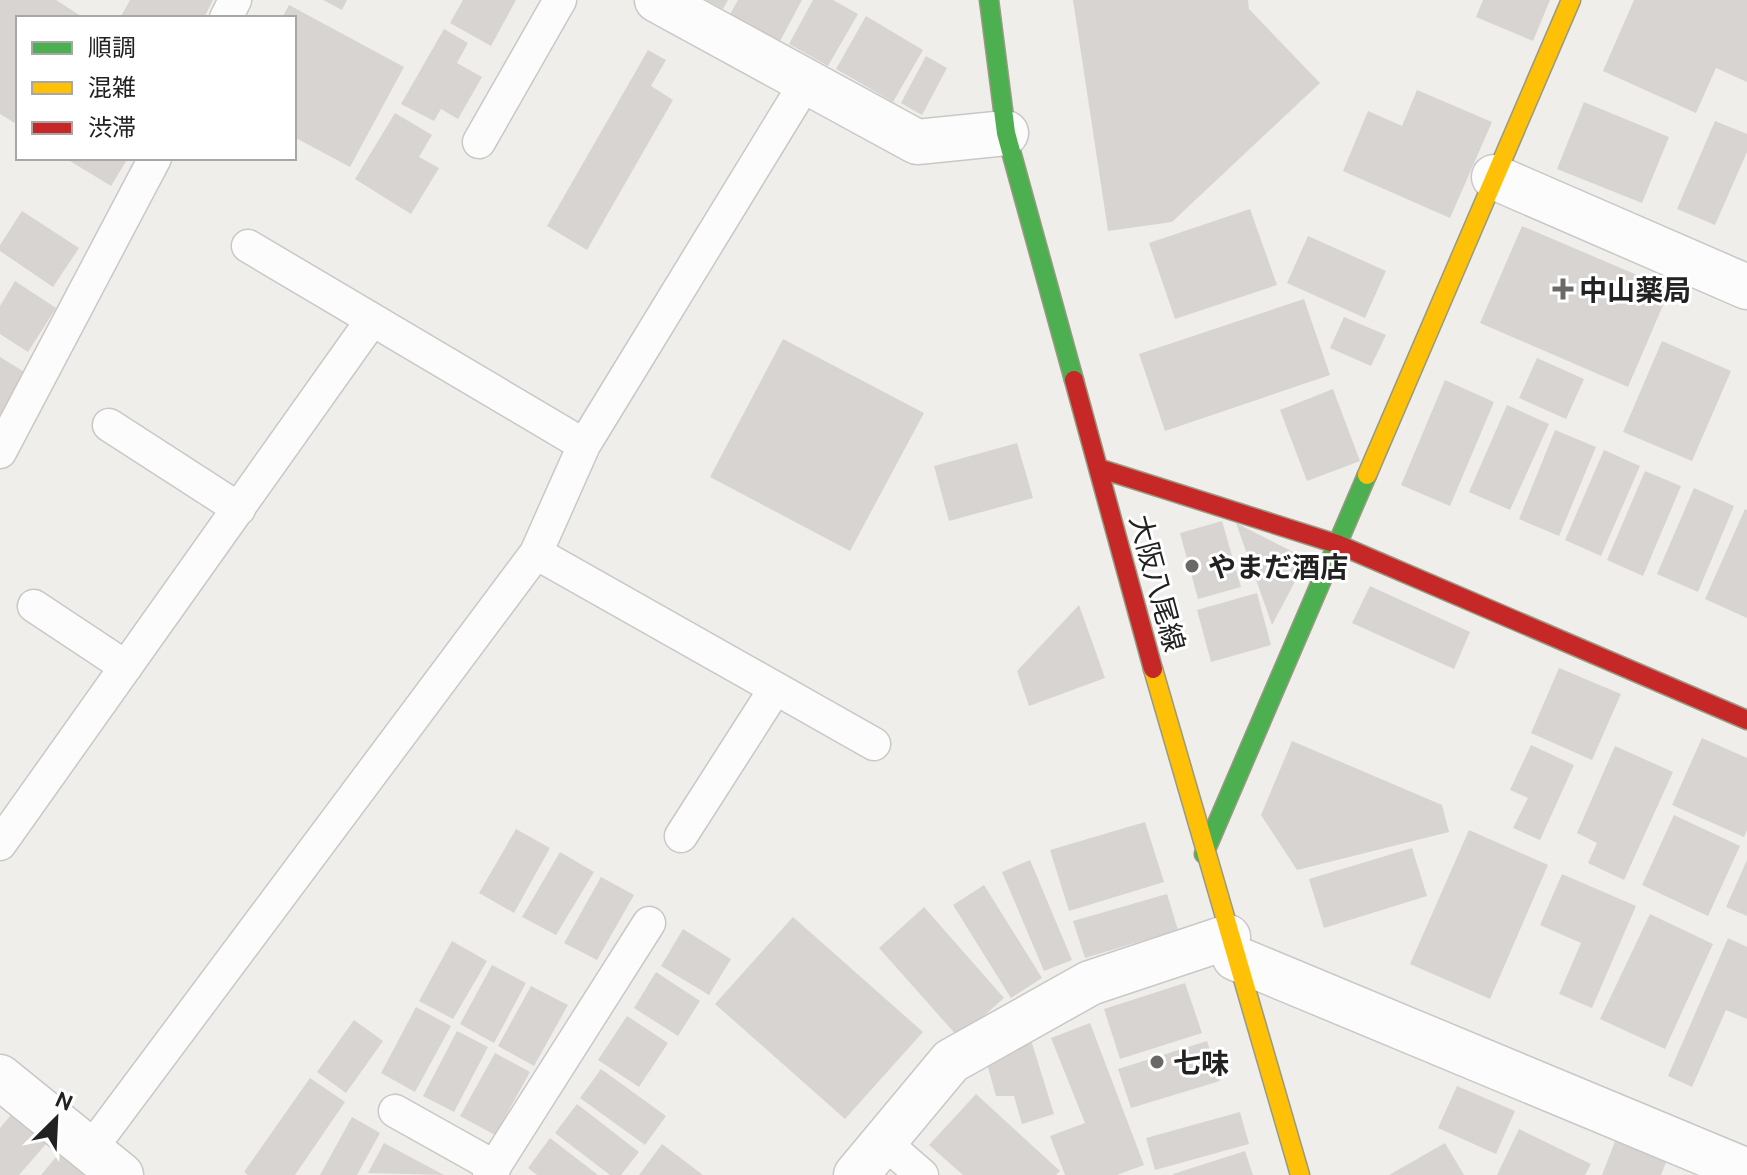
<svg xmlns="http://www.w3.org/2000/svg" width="1747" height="1175" font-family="Ubuntu,'Noto Sans JP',sans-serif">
<rect width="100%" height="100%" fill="#f0eeeb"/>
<path fill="#d7d4d2" d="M0,0h56l28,18h-66v107l-18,-11z
M130,0h83l-9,18h-84z
M323,0h24l-5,10z
M463,0h53l-25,46 -41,-23z
M706,0h22l-5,9z
M738,0h64l-23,43 -50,-27z
M813,0h20l25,14 -30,52 -39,-22z
M1073,0h175l1,9 71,74 -148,139 -64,9z
M1483,0h67l-17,41 -57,-24z
M1634,0h113v82l-31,-14 -20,45 -93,-42z
M289,5l115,62 -54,100 -56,-30v-119h-12z
M866,16l57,34 -30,52 -57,-33z
M444,29l24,14 -11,20 25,14 -24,42 -17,-10 -7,12 -33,-17z
M648,50l18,10 -15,26 22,14 -86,150 -40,-24z
M926,56l21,12 -25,47 -21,-12z
M1417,90l75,32 -42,96 -107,-47 25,-60 34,15z
M1584,102l85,35 -27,66 -85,-34z
M395,113l37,22 -13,22 20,11 -28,46 -56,-35z
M1715,121l32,13v18l-32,73 -38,-16z
M65,158h63l-17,28z
M1250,209l27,76 -102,34 -26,-76z
M22,211l57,37 -26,39 -53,-36v-6z
M1522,226l148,63 -42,98 -148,-64z
M1308,236l78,35 -21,47 -78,-35z
M15,281l41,27 -28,44 -28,-18v-28z
M1304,299l26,76 -165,56 -26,-77z
M1344,317l42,18 -15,31 -41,-18z
M783,339l141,74 -74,138 -140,-74z
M1662,341l69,30 -39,90 -69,-29z
M0,357l26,16 -26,44z
M1537,358l47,21 -18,40 -47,-21z
M1445,380l49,22 -44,104 -49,-21z
M1333,389l27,72 -53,20 -27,-71z
M1507,405l42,19 -39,86 -41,-18z
M1555,430l41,17 -37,89 -40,-17z
M1017,443l16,55 -84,23 -15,-55z
M1604,450l36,16 -39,90 -36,-16z
M1645,471l36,15 -38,90 -36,-16z
M1694,488l40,18 -36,86 -41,-18z
M1745,509l2,1v108l-42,-19z
M1222,521l19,66 -43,12 -18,-66z
M1236,523l71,36 -35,66z
M1370,586l100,46 -16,37 -102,-46z
M1257,593l14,52 -60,17 -14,-52z
M1079,605l26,73 -76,28 -12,-35z
M1559,668l62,26 -29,66 -61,-27z
M1702,738l45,20v72l-3,7 -72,-32z
M1292,741l150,64 7,27 -152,38 -36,-55z
M1531,745l43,20 -34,75 -27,-12 15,-30 -18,-8z
M1615,746l58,26 -49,108 -36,-17 9,-20 -20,-10z
M1674,815l66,31 -32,70 -66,-31z
M1145,822l19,60 -95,29 -19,-61z
M516,829l34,19 -36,65 -35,-20z
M1469,830l79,35 -58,134 -80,-35z
M1412,848l15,48 -103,32 -15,-49z
M560,852l34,20 -38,63 -34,-18z
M1030,860l42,100 -28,11 -42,-99z
M1747,860v56l-21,-9z
M1562,874l74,32 -44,102 -33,-14 22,-51 -41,-18z
M601,877l33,18 -37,65 -33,-17z
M984,885l58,93 -31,20 -58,-93z
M1167,894l11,36 -93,28 -12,-37z
M924,907l80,91 -45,40 -80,-90z
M1650,914l63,30 -48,105 -65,-30z
M793,917l130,115 -78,87 -130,-115z
M683,929l48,30 -22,36 -48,-29z
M1728,938l19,9v72l-21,-9 -34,77 -24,-11z
M452,941l35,20 -34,58 -34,-18z
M492,965l34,18 -32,60 -34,-19z
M656,972l44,29 -22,35 -44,-28z
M1185,983l17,50 -82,26 -16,-50z
M531,986l37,19 -34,61 -36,-20z
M416,1007l35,19 -36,66 -34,-19z
M627,1016l41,27 -29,44 -41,-27z
M354,1020l29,21 -37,52 -29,-21z
M1090,1023l54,142 -27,10h-52l-15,-39 35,-13 -34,-85z
M457,1031l31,16 -34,65 -31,-16z
M1207,1041l13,40 -89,27 -13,-39z
M1032,1043l22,71 -32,10 -8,-28h-18l-11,-39z
M495,1053l35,19 -35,63 -35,-19z
M601,1069l65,47 -21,29 -65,-47z
M310,1078l35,24 -50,73h-47l-4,-3z
M1457,1086l58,25 -19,43 -58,-26z
M976,1094l84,77 -4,4h-93l-34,-30z
M577,1104l62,48 -18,23h-11l-55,-42z
M1240,1112l9,32 -94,26 -9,-32z
M11,1115l35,29 -27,31h-19v-47z
M352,1117l28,16 -23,42h-37z
M1519,1129l72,35 -6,11h-88z
M550,1138l48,37h-61l-9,-7z
M1616,1139l51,21 -6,15h-59z
M384,1143l60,32 -76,-2z
M1445,1143l19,32h-75z
M662,1144l41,31h-64z
M61,1151l30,24h-50z
M1245,1151l8,24h-79l-1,-1z"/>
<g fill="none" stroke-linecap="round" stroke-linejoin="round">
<defs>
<path id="lane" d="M226,18l9,-18
M479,142l81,-142
M248,246l336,199
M109,425l130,84
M0,452l155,-294
M536,553l338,191
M34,606l92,61
M681,836l94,-147
M0,844l372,-524
M395,1111l100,56
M884,1142l38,33
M90,1150l446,-597 48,-108 222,-363
M489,1175l160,-252"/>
<path id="street" d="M657,0l260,142 89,-9
M1494,177l253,110
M1235,958l512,213
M0,1077l121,98
M856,1175l95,-114 139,-78 138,-46"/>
<path id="fast" d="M989,0l17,133 68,247
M1204,854l163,-379"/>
<path id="slow" d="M1367,475l204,-475
M1153,669l147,506"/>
<path id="jam" d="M1074,380l79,289
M1098,468l239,76 410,176"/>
</defs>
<use href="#lane" stroke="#c9c8c7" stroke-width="35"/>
<use href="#street" stroke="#c9c8c7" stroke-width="47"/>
<use href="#fast" stroke="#999a82" stroke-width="21"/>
<use href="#slow" stroke="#999a82" stroke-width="21"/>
<use href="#jam" stroke="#999a82" stroke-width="21"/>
<use href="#lane" stroke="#fdfcfc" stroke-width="32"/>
<use href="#street" stroke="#fdfcfc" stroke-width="44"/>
<use href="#fast" stroke="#4caf50" stroke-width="18"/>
<use href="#slow" stroke="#ffc107" stroke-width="18"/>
<use href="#jam" stroke="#c62828" stroke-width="18"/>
</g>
<g fill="#6a6968" stroke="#fff" stroke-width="3">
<path d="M1559 277h8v8h8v8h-8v8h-8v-8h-8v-8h8z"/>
<circle cx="1192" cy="566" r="8"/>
<circle cx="1157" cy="1062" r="8"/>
</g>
<g text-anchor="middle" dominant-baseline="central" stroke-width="6" stroke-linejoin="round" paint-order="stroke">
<g font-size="28" font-weight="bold" fill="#222" stroke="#fff" text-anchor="start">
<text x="1579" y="289">中山薬局</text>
<text x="1208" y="566">やまだ酒店</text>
<text x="1173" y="1062">七味</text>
</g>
<g font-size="28" fill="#222" stroke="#fff">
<text transform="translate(1158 583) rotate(75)">大阪八尾線</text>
</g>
</g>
<rect x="16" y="16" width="280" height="144" fill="#ffffff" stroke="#a7a7a7" stroke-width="2"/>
<rect x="32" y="42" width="40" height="12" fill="#4caf50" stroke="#a7a7a7" stroke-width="2"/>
<text x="88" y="56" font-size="24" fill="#222222">順調</text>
<rect x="32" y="82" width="40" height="12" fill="#ffc107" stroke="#a7a7a7" stroke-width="2"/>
<text x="88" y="96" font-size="24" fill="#222222">混雑</text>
<rect x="32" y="122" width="40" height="12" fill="#c62828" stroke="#a7a7a7" stroke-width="2"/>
<text x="88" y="136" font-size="24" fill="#222222">渋滞</text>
<g transform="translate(56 1119) rotate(24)" stroke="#ffffff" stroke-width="6" paint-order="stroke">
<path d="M0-6L14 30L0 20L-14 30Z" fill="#222222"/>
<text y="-12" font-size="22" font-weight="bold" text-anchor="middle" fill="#222222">N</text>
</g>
</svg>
